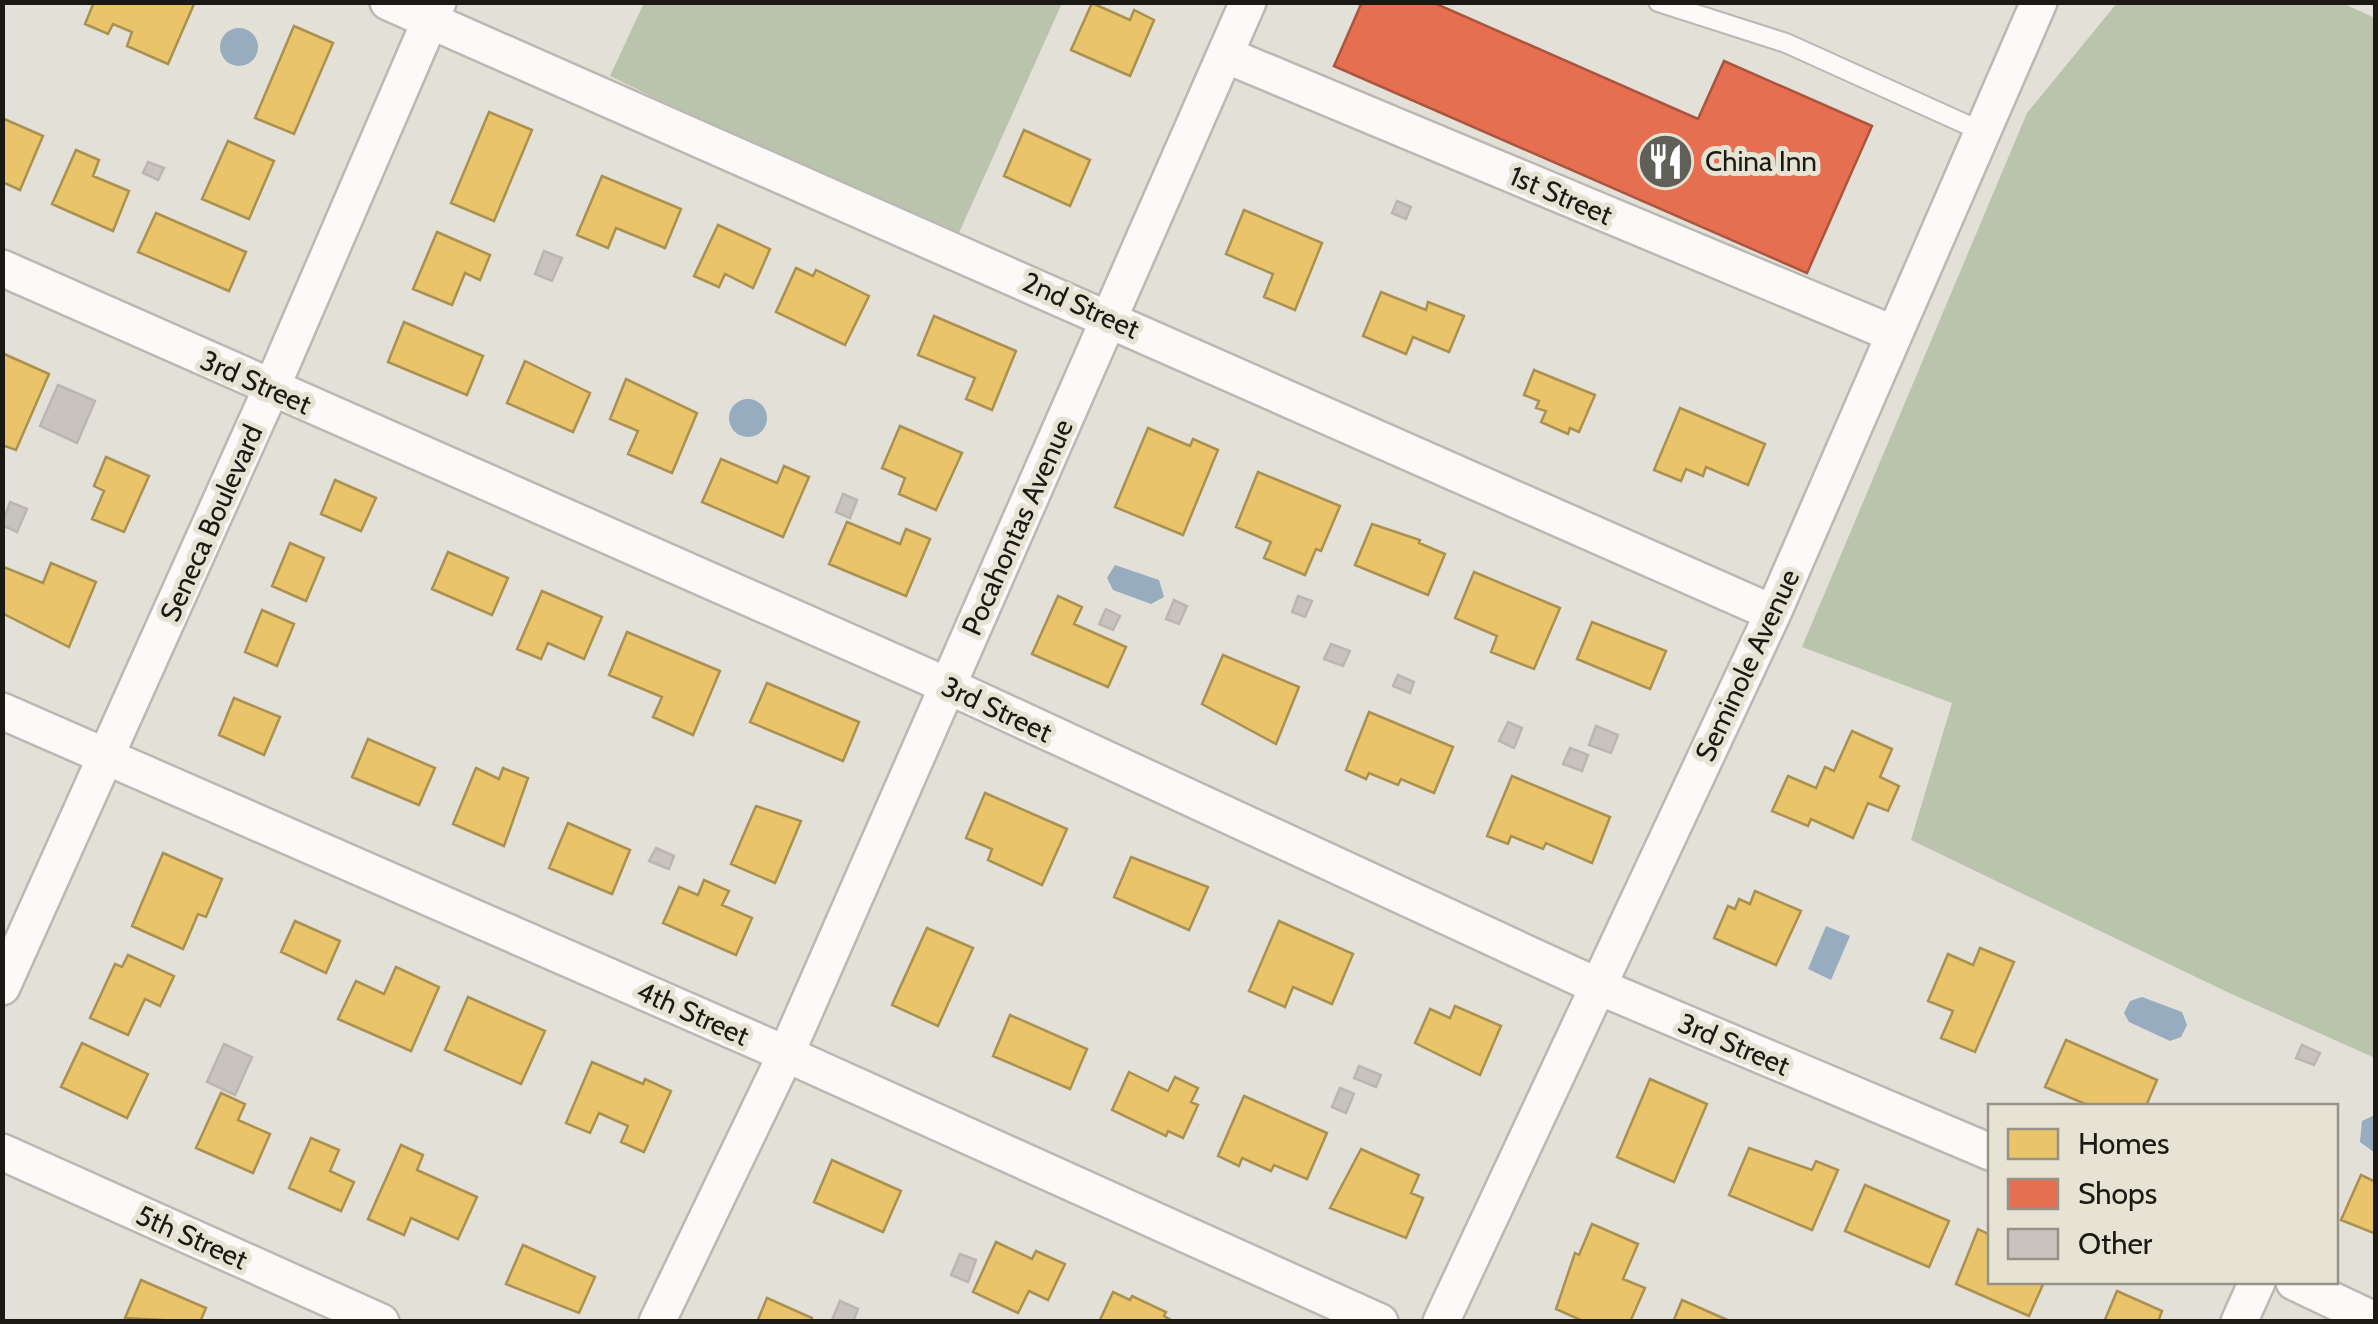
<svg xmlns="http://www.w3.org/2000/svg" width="2378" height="1324" font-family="Cabin,sans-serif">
<rect width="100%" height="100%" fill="#e3e0d8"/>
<path fill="#bac4ad" d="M644,3h418l-108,241 -344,-168z
M2117,3h225l33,15v1040l-150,-67 -314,-151 41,-137 -150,-56 225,-534z"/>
<path fill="#97acbf" d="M220 47a19 19 0 1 1 38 0a19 19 0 1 1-38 0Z
M729 418a19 19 0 1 1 38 0a19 19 0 1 1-38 0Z
M1115,565l44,15 5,17 -13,7 -38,-14 -6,-12z
M1826,926l24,10 -19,44 -23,-11z
M2142,997l40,15 5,13 -6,12 -11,4 -41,-19 -5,-9 6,-12z
M2375,1115h1l-1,38 -15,-11 2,-21z"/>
<path fill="#e9c46a" stroke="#ab9150" stroke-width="2.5" d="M94,2h96l4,2 -26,60 -41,-18 5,-14 -19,-8 -5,10 -23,-10z
M1092,3l38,17 4,-10 20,10 -24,56 -59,-26z
M294,26l39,17 -39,91 -39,-16z
M489,112l43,18 -38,91 -43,-18z
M2,118l41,18 -23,54 -18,-8z
M1024,130l66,30 -20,46 -66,-30z
M228,141l46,20 -25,58 -47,-20z
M76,150l23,10 -6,16 36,15 -16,40 -61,-27z
M602,176l79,33 -16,39 -49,-20 -8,20 -31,-13z
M1244,210l78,33 -27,67 -31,-13 9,-23 -47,-20z
M156,213l90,39 -17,39 -91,-39z
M718,225l52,24 -17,39 -28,-14 -6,13 -25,-11z
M437,232l53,23 -10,25 -15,-7 -13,32 -39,-16z
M796,268l17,8 3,-6 53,26 -24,49 -69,-33z
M1381,292l45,18 2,-8 36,14 -15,36 -36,-15 -7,17 -43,-18z
M934,316l82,35 -24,59 -26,-11 9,-21 -57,-23z
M404,322l79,34 -16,39 -79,-33z
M2,353l47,21 -33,76 -14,-5z
M525,361l65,32 -17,39 -66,-29z
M1534,370l61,25 -16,37 -9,-4 -2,6 -27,-12 5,-11 -10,-3 3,-7 -15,-6z
M626,379l71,34 -25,60 -44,-19 10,-23 -28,-12z
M1680,408l85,36 -17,41 -42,-18 -3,9 -17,-7 -5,12 -27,-11z
M900,426l62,27 -26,57 -37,-16 6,-16 -23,-10z
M1148,428l42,18 3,-7 25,11 -35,85 -68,-28z
M106,457l43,19 -25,56 -32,-13 12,-28 -10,-5z
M721,459l56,24 7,-17 25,11 -26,60 -81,-35z
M1258,472l82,34 -19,45 -5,-2 -11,26 -41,-17 7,-16 -35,-15z
M335,480l41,18 -15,33 -40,-17z
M847,522l53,22 6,-15 24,10 -24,57 -77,-32z
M1372,524l48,16 -1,3 26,11 -17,41 -73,-30z
M290,543l34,15 -18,43 -34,-15z
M448,552l60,26 -16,37 -60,-26z
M51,563l45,19 -27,65 -67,-34 2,-46 39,16z
M1474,572l86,36 -26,61 -43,-17 6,-16 -42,-18z
M542,591l60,26 -18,42 -36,-16 -7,16 -24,-10z
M1058,596l24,11 -8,17 52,23 -18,40 -76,-33z
M262,610l32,14 -17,42 -32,-14z
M1592,622l74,29 -16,38 -73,-30z
M627,632l93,39 -27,64 -40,-18 9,-20 -53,-22z
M1223,655l76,32 -23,57 -74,-40z
M767,683l92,39 -16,39 -93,-39z
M234,698l46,19 -16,38 -45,-20z
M1369,712l84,35 -19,46 -33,-14 -3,6 -29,-12 -3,6 -20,-9z
M1852,731l40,18 -12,28 19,9 -11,25 -20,-8 -15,35 -42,-19 -3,7 -36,-15 16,-35 28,12 9,-21 9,4z
M368,739l67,29 -16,37 -67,-28z
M476,768l23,11 4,-11 25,10 -24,68 -51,-22z
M1512,776l98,41 -18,46 -46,-20 -3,6 -32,-13 -3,8 -21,-8z
M985,793l82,36 -25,56 -54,-25 4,-11 -26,-11z
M756,806l45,15 -26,62 -44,-19z
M568,823l62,27 -18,44 -63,-26z
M163,853l59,26 -16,38 -8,-3 -15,35 -51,-23z
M1131,857l77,30 -19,43 -75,-33z
M704,880l25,11 -7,14 30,13 -16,37 -73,-32 16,-36 19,8z
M1755,891l46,20 -25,54 -62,-27 14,-32 7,3 4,-10 11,5z
M295,921l45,20 -14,32 -45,-21z
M1279,921l74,33 -21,50 -39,-17 -8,20 -36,-16z
M927,928l46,20 -35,78 -46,-21z
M1980,948l34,14 -39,90 -34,-14 12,-27 -25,-10 20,-47 25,11z
M128,955l46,21 -14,30 -15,-7 -17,36 -38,-17 25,-54 7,3z
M396,967l43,20 -28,64 -73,-32 18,-38 28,13z
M468,997l77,34 -24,53 -76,-34z
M1455,1006l46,20 -21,49 -65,-32 15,-34 20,9z
M1010,1015l77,34 -17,40 -77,-33z
M2066,1040l91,40 -11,26h-56l-45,-19z
M82,1043l66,31 -21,44 -66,-31z
M592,1062l51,22 2,-5 26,12 -27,61 -23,-10 7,-16 -29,-13 -9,20 -24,-10z
M1129,1072l39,19 7,-14 23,11 -7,14 7,3 -15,33 -15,-7 -2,5 -54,-26z
M1650,1079l57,25 -33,78 -57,-25z
M221,1093l24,11 -7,16 32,14 -17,39 -57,-25z
M1244,1096l83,37 -20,46 -33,-14 -3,6 -29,-13 -3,8 -21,-10z
M311,1138l28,12 -9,21 24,11 -13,29 -52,-23z
M401,1145l22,10 -6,15 60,27 -19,42 -47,-21 -7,17 -36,-16z
M1749,1148l63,22 4,-9 22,9 -26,60 -83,-35z
M1361,1149l58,26 -8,18 12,5 -17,40 -76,-30z
M832,1160l69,31 -18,41 -69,-30z
M2361,1175l15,7v52l-35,-14z
M1865,1185l84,36 -20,46 -84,-36z
M1592,1224l46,20 -15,35 22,9 -15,34h-45l-29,-13 19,-56 4,2z
M1978,1229l12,6v47h54l-15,34 -73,-32z
M996,1242l36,17 4,-8 29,13 -17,36 -19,-9 -11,22 -45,-21z
M523,1245l72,32 -16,36 -73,-29z
M141,1280l65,28 -6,14 -75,-4z
M2117,1291l45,20 -4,11h-54z
M1113,1292l17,8 2,-4 34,16 -2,4 11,6h-76z
M767,1298l45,20 -1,4h-54z
M1682,1300l50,22h-59z"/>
<path fill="#e76f51" stroke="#aa553e" stroke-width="2.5" d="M1362,2h70l266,117 26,-58 148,65 -65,147 -473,-207z"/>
<path fill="#c8c3bf" stroke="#bbb6b2" stroke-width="2.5" d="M148,162l16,6 -6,12 -15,-7z
M1397,201l14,6 -5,12 -14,-6z
M544,251l18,7 -10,23 -17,-7z
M58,385l37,16 -18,42 -37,-17z
M843,494l14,6 -7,18 -14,-6z
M10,502l17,7 -10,23 -15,-7z
M1298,596l14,5 -7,16 -13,-5z
M1174,600l13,6 -8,18 -13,-5z
M1106,609l14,7 -7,14 -14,-6z
M1331,644l19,7 -7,15 -19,-7z
M1398,675l16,7 -4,11 -17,-7z
M1508,722l14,6 -8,20 -15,-7z
M1596,726l22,9 -7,18 -22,-8z
M1570,748l18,7 -6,16 -19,-7z
M656,848l18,8 -5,13 -20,-8z
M224,1044l28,13 -17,38 -28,-13z
M2302,1045l18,8 -6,12 -18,-7z
M1359,1066l22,9 -5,12 -22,-9z
M1340,1088l14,6 -8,19 -14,-6z
M960,1254l16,6 -8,22 -17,-7z
M840,1301l18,8 -5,13 -21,-2z"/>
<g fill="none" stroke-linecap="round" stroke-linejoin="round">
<defs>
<path id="service" d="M1658,2l128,41 197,89"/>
<path id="minor" d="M388,2l1385,611
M1228,56l666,278
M2,268l944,417 649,300 395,167
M2,711l784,343 594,268
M2,987l269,-598 167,-387
M2,1152l379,170
M2294,1282l82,39
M657,1322l129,-268 462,-1052
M1441,1322l332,-709 266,-611
M2239,1322l18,-40"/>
</defs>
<use href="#service" stroke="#bab8b2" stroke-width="22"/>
<use href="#minor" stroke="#bab8b2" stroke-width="40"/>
<use href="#service" stroke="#fbfaf9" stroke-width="18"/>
<use href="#minor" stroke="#fbfaf9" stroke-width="35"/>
</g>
<defs>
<symbol id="restaurant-disc" viewBox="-11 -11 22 22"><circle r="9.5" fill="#605f58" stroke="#e7e3d4"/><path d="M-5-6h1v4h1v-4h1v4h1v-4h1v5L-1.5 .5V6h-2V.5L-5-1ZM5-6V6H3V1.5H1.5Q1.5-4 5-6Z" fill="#fff"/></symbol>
</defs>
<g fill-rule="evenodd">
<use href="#restaurant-disc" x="1634" y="130" width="63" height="63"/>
</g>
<g text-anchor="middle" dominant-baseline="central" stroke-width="10" stroke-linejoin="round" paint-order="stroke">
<g font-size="28" fill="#1a1913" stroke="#e7e3d4" text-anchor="start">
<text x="1705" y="161">China Inn</text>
</g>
<g font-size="28" fill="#1a1913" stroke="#e7e3d4">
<text transform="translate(1561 195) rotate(23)">1st Street</text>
<text transform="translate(1081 305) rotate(24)">2nd Street</text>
<text transform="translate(256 382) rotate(24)">3rd Street</text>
<text transform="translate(211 523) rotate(-66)">Seneca Boulevard</text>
<text transform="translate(1017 527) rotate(-66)">Pocahontas Avenue</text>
<text transform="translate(1747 665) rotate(-65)">Seminole Avenue</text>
<text transform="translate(997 709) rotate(25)">3rd Street</text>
<text transform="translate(693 1013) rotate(24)">4th Street</text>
<text transform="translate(1734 1044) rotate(23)">3rd Street</text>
<text transform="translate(192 1237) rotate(24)">5th Street</text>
</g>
</g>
<rect width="2378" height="1324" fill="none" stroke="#1a1913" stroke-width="10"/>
<rect x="1988" y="1104" width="350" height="180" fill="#e7e3d4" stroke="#959287" stroke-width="2.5"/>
<rect x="2008" y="1129" width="50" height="30" fill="#e9c46a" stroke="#959287" stroke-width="2.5"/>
<text x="2078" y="1154" font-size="30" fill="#1a1913">Homes</text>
<rect x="2008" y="1179" width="50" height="30" fill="#e76f51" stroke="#959287" stroke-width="2.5"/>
<text x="2078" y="1204" font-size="30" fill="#1a1913">Shops</text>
<rect x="2008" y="1229" width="50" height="30" fill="#c8c3bf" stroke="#959287" stroke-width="2.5"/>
<text x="2078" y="1254" font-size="30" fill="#1a1913">Other</text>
</svg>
